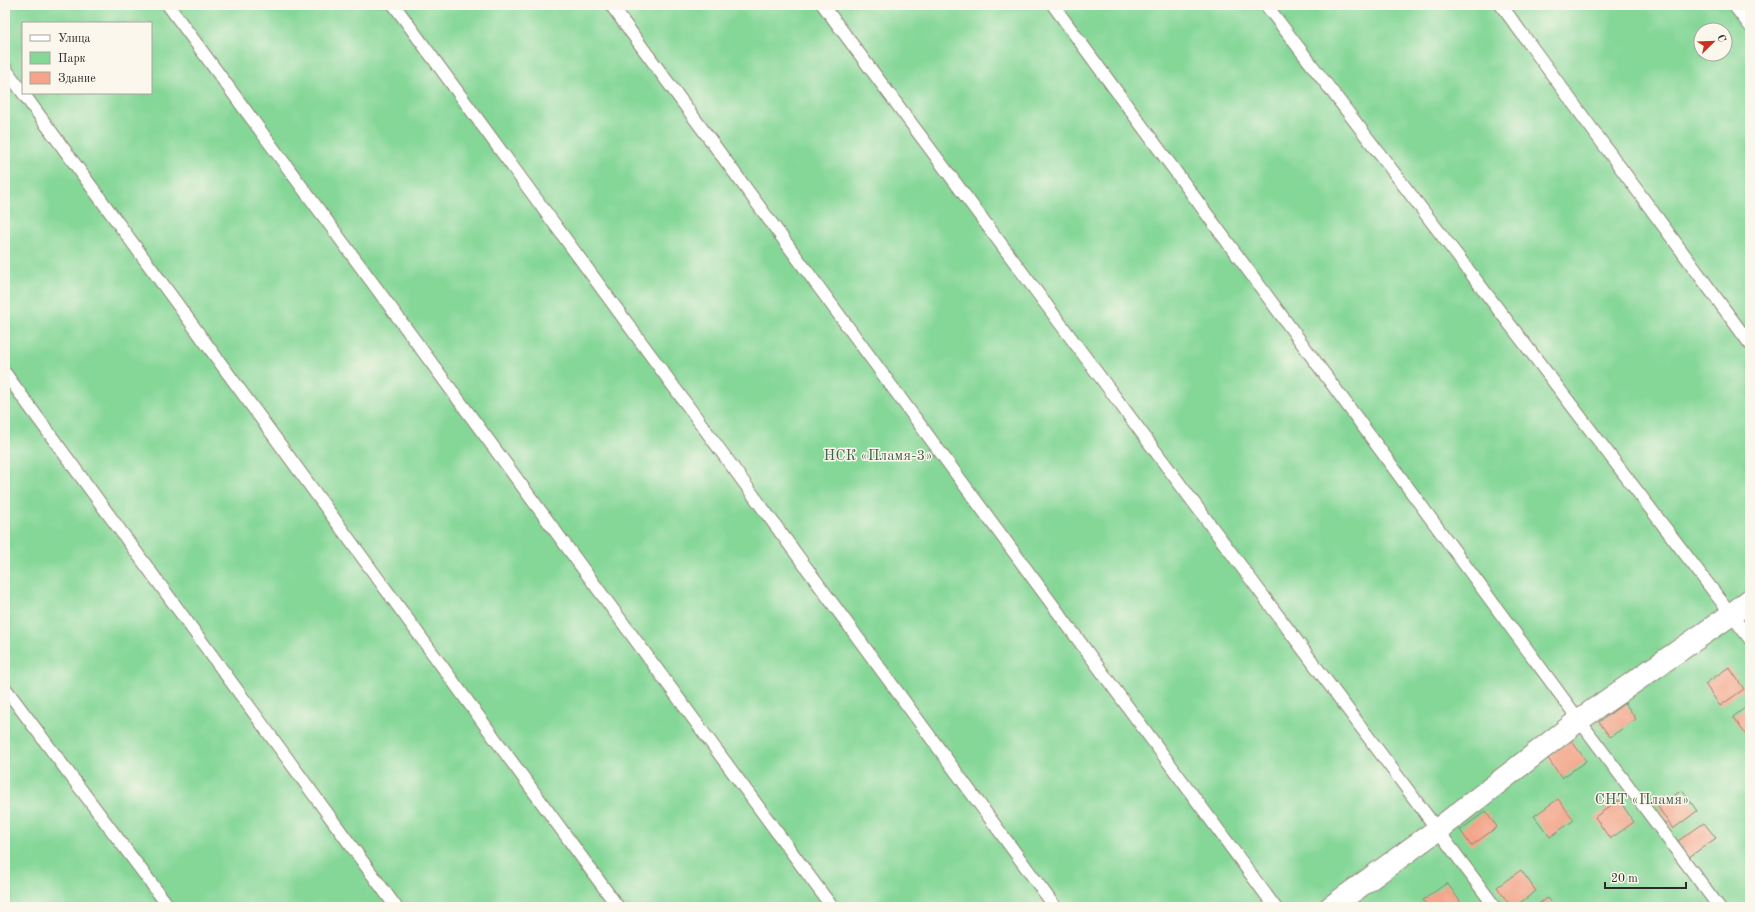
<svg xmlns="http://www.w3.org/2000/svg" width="1755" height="912" font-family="'Old Standard TT',serif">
<rect width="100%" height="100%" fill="#fbf7ec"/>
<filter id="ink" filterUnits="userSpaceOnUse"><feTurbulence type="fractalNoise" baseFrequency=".025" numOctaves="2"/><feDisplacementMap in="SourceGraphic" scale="8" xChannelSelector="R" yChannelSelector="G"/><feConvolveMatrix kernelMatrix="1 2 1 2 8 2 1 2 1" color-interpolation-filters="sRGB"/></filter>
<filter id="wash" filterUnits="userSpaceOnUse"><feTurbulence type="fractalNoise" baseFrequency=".012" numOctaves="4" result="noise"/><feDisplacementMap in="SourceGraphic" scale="16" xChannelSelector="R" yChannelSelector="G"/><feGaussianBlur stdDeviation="0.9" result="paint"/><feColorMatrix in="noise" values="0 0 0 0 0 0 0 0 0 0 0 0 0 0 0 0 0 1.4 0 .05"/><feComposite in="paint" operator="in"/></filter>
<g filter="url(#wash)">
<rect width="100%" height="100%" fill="#f4dbbe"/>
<path fill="#85d798" stroke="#588162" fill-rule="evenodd" d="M5,5h1745v902h-1745zM23,23h128v70h-128zM1701,30h24v24h-24z"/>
<g id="blocks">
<path fill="#f3a48a" d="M1729,667l15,22 -24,17 -15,-22z
M1625,703l11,16 -26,18 -11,-15z
M1750,704v33l-2,1 -15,-21z
M1571,740l15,21 -24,17 -15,-21z
M1682,790l15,21 -24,18 -15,-22z
M1558,799l16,21 -24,17 -16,-21z
M1619,800l15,22 -24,17 -15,-22z
M1486,811l11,16 -26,19 -11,-16z
M1704,823l12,15 -27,19 -11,-16z
M1521,870l15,21 -22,16h-3l-14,-20z
M1447,883l15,21 -4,3h-30l-5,-7z
M1547,898l7,9h-20z"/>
</g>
</g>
<g filter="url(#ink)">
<use href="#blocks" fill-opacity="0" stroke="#908374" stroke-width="1"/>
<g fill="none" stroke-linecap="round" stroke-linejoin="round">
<defs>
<path id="service" d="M168,5l664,902
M394,5l661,902
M611,5l664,902
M823,5l672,902
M1053,5l526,715 140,187
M1266,5l484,634
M1501,5l249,339
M1734,5l16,21
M5,68l18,25
M23,93l595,814
M5,373l391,534
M5,688l164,219"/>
<path id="minor" d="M1331,907l106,-77 142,-110 153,-106 18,-14"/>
</defs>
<use href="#service" stroke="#908374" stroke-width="14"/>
<use href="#minor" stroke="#908374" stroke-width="24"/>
<use href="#service" stroke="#fff" stroke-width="12"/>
<use href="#minor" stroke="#fff" stroke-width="22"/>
</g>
</g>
<g text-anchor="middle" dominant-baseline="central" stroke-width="3" stroke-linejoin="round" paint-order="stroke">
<g font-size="15" fill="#465f4c" stroke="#fbf7ec">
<text x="878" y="456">НСК «Пламя-3»</text>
<text x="1642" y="800">СНТ «Пламя»</text>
</g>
</g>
<rect width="1755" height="912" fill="none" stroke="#fbf7ec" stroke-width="20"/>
<rect x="22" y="22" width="130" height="72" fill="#fbf7ec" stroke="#a8a59f"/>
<rect x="30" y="35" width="20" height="6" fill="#ffffff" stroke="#a8a59f"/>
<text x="58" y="42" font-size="12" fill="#2b2b2b">Улица</text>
<rect x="30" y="52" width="20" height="12" fill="#85d798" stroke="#a8a59f"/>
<text x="58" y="62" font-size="12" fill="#2b2b2b">Парк</text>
<rect x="30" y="72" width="20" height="12" fill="#f3a48a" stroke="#a8a59f"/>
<text x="58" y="82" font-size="12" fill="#2b2b2b">Здание</text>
<g transform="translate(1713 42) rotate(67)"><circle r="19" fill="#fbf7ec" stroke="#a8a59f"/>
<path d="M0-3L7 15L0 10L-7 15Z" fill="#c8321e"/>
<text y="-6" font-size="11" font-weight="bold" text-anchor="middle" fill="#2b2b2b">С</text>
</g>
<path d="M1605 882v6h81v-6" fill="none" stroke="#2b2b2b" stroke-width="2"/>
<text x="1611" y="882" font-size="12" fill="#2b2b2b" stroke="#fbf7ec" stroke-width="3" paint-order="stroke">20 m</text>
</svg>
